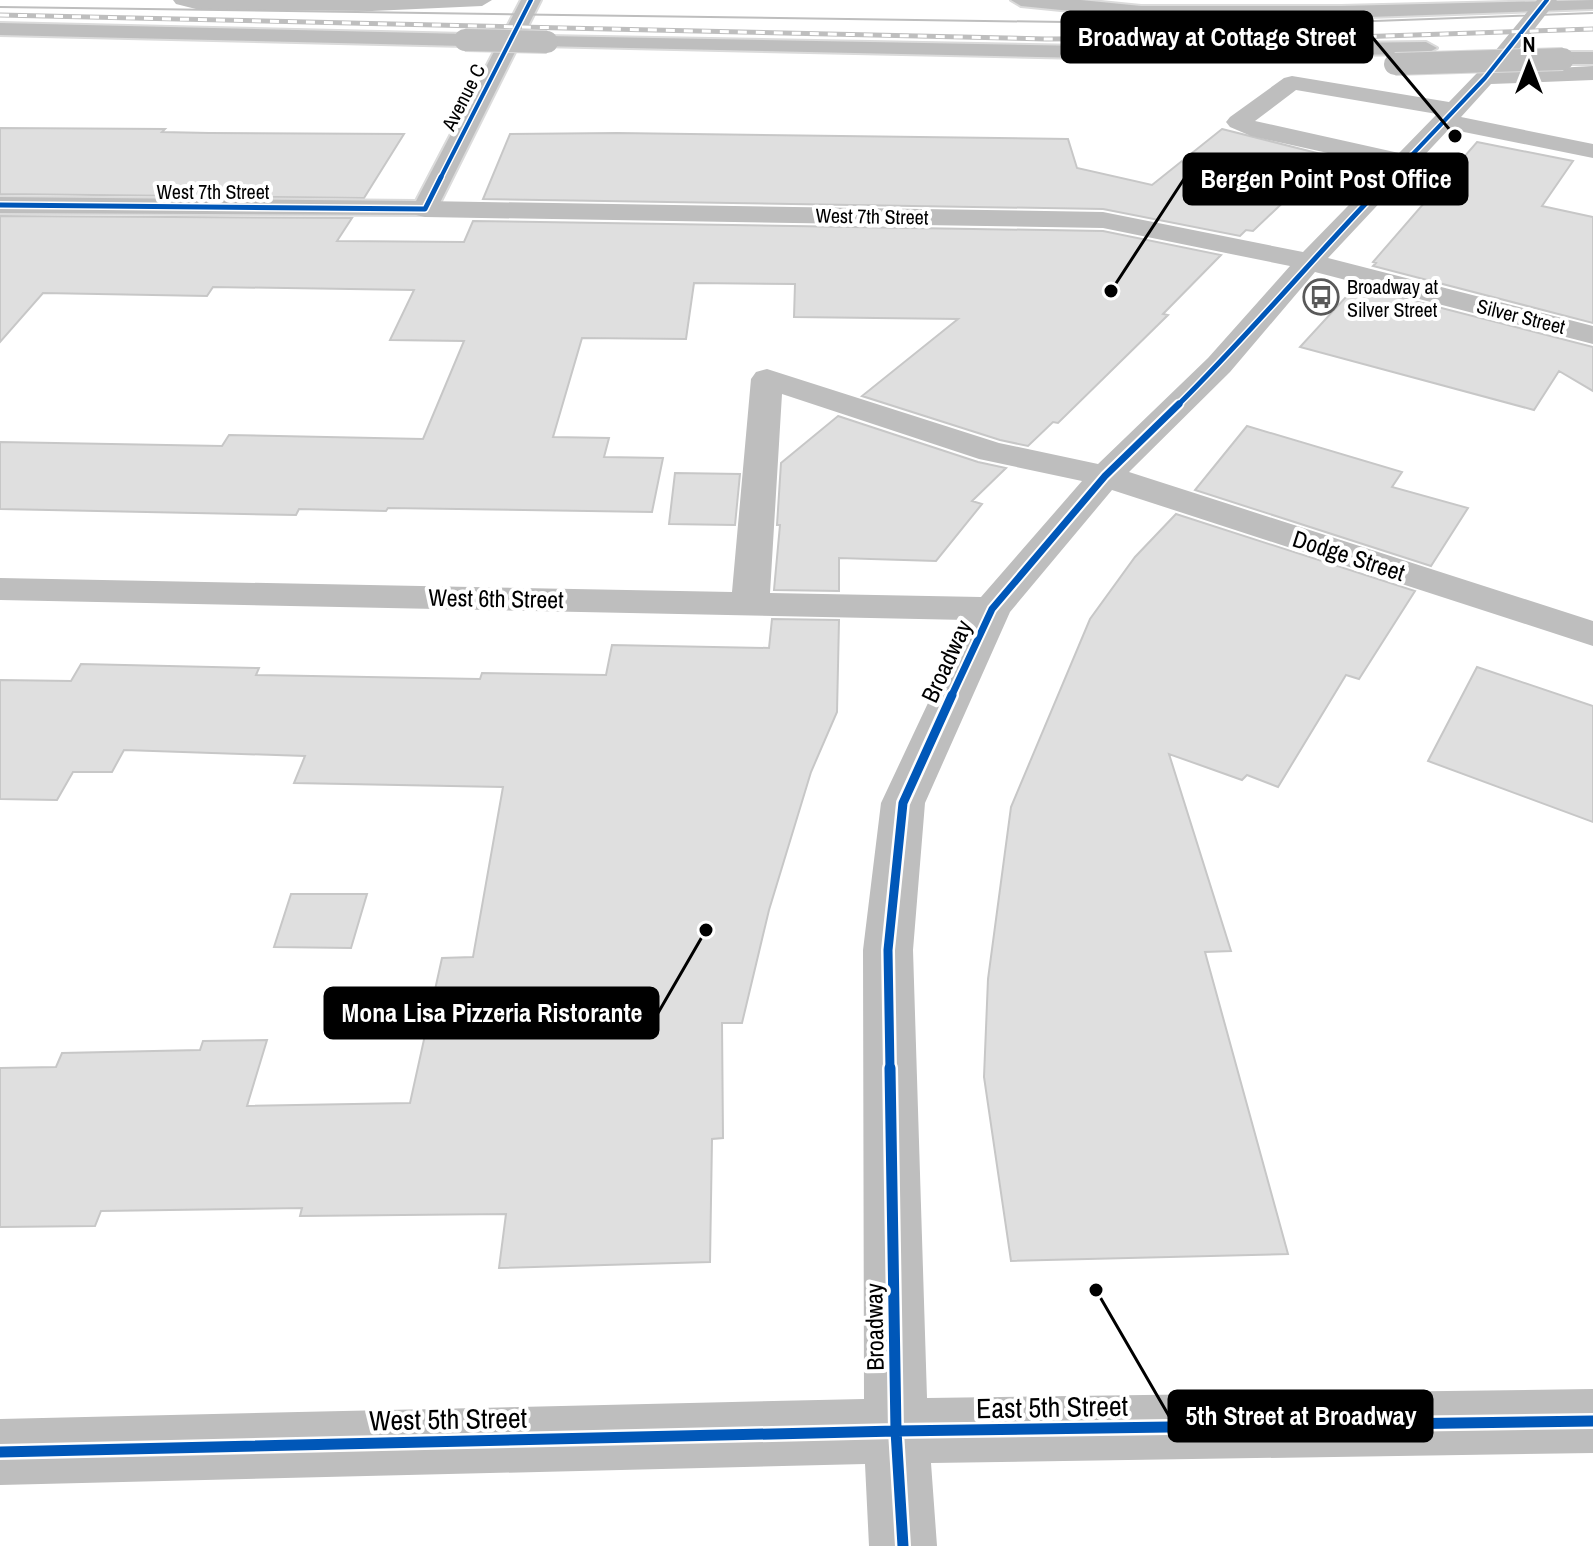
<svg xmlns="http://www.w3.org/2000/svg" width="1593" height="1546" font-family="'Archivo Narrow',sans-serif">
<rect width="100%" height="100%" fill="#fff"/>
<path fill="#dfdfdf" stroke="#c7c7c7" stroke-width="2" d="M0,128l165,1 -3,3 47,1 195,1 -40,64 -364,-4z
M1222,129l103,26 -18,17 7,1 -61,58 -7,-1 -6,6 -137,-27 -620,-10 27,-65 107,-1 451,6 9,29 75,17z
M1477,142l96,19 -31,45 51,11v106l-220,-57 3,-3 -3,-1z
M0,216l352,2 -15,23 127,1 9,-21 630,10 118,24 -58,59 5,1 -110,108 -5,-1 -25,24 -28,-6 -138,-44 96,-77 -164,-2 1,-33 -101,-1 -8,56 -104,-1 -29,99 56,1 -5,19 59,1 -11,54 -264,-4 -2,3 -87,-2 -3,6 -296,-6v-67l222,4 7,-11 194,4 41,-98 -74,-1 24,-50 -201,-3 -6,9 -164,-3 -43,49z
M1356,286l237,61v44l-34,-20 -25,39 -234,-63z
M838,416l140,46 28,6 -34,33 10,3 -46,57 -97,-3v33l-65,-1 6,-65h-3l4,-62z
M1247,426l155,46 -10,15 76,21 -37,58 -236,-76z
M675,473l65,1 -5,51 -66,-1z
M1176,514l239,77 -56,88 -13,-4 -68,112 -31,-12 -5,5 -73,-26 62,197 -26,1 83,302 -277,7 -27,-184 4,-98 23,-172 79,-188 45,-62z
M772,619l67,1 -2,92 -26,60 -42,138 -27,113h-20l1,115 -11,1 -2,123 -211,6 7,-54 -206,2 2,-8 -201,3 -6,15 -95,1v-159l56,-1 6,-14 138,-3 3,-9 64,-1 -20,66 163,-3 32,-145 31,-1 30,-170 -209,-4 11,-27 -181,-6 -12,22h-39l-16,28 -57,-1v-119l71,1 10,-17 178,4 -3,7 224,4 2,-6 124,2 6,-30 157,3z
M1477,667l116,39v116l-165,-61z
M291,894h76l-16,54 -77,-1z"/>
<g fill="none" stroke-linecap="round" stroke-linejoin="round">
<defs>
<path id="major" d="M521,0h20l-107,215 -434,-2v-16l416,4z
M1011,0h70l60,6h200l252,-6v9l-252,9h-200l-120,-12z"/>
<path id="highway" d="M0,23l465,11 11,6 -11,6 -465,-11z
M547,36l536,10 343,-4 11,6 -11,6 -343,4 -543,-12 -4,-4z
M1563,52h30v12h-38l-3,-5z"/>
</defs>
<use href="#major" stroke="#dbdbdb" stroke-width="4"/>
<use href="#highway" stroke="#dbdbdb" stroke-width="4"/>
<path fill="#bebebe" fill-rule="evenodd" d="M173,0h319l-10,6 -110,5 -172,-1 -24,-6z
M1537,0h20l-55,71 91,-5v14l-102,4 -30,33 132,27v14l-144,-29 -121,129 265,68v18l-278,-72 -85,100 -101,100 464,149v25l-481,-156 -102,122 -85,191 -12,147 14,448 666,-9v64l-662,10 6,83h-68l-4,-82 -865,21v-66l864,-20 -1,-449 18,-147 86,-183 -967,-20v-22l732,14 19,-213 5,-7 11,-3 232,74 99,21 110,-106 82,-92 -187,-38 -678,-11 -9,-2 -4,-6 4,-6 9,-2 678,11 200,40 84,-86 -136,-30 -21,-9 -4,-5 4,-5 54,-39 8,-2 157,26 28,-29zM1296,90l141,24 -38,39 -144,-32zM782,394l197,65 103,22 -101,116 -211,-4z"/>
<use href="#major" fill="#bebebe" fill-rule="evenodd"/>
<use href="#highway" fill="#bebebe" fill-rule="evenodd"/>
<path stroke="#bebebe" stroke-width="2" d="M0,7l1131,16 216,-1 246,-9"/>
<defs>
<path id="rail" d="M0,15l1046,24 309,-2 238,-8"/>
</defs>
<use href="#rail" stroke="#bebebe" stroke-width="5"/>
<use href="#rail" stroke="#fff" stroke-width="3" stroke-dasharray="9" stroke-linecap="butt"/>
<defs>
<path id="highway-bridge" d="M465,40l82,2
M1395,64l168,-5"/>
</defs>
<use href="#highway-bridge" stroke="#dbdbdb" stroke-width="24" stroke-linecap="butt"/>
<use href="#highway-bridge" stroke="#bebebe" stroke-width="22"/>
<defs>
<path id="cycleway-far4" d="M440,179l91,-179
M1389,179l96,-101 62,-78"/>
<path id="cycleway-far3" d="M0,205l425,4 16,-32
M1177,406c74,-73 141,-154 214,-229"/>
<path id="cycleway-far2" d="M951,697l41,-88 113,-133 74,-72"/>
<path id="cycleway-far1" d="M890,1070l-2,-120 15,-147 49,-108"/>
<path id="cycleway" d="M890,1068l6,363 7,115
M0,1452l896,-21 697,-10"/>
</defs>
<use href="#cycleway-far4" stroke="#fff" stroke-width="7"/>
<use href="#cycleway-far3" stroke="#fff" stroke-width="8"/>
<use href="#cycleway-far2" stroke="#fff" stroke-width="11"/>
<use href="#cycleway-far1" stroke="#fff" stroke-width="14"/>
<use href="#cycleway" stroke="#fff" stroke-width="16"/>
<use href="#cycleway-far4" stroke="#0057b8" stroke-width="4"/>
<use href="#cycleway-far3" stroke="#0057b8" stroke-width="5"/>
<use href="#cycleway-far2" stroke="#0057b8" stroke-width="7"/>
<use href="#cycleway-far1" stroke="#0057b8" stroke-width="9"/>
<use href="#cycleway" stroke="#0057b8" stroke-width="11"/>
</g>
<defs>
<symbol id="bus-ring" viewBox="-11 -11 22 22"><circle r="9.5" fill="#fff" stroke="#595959" stroke-width="1.5"/><path d="M-5-6H5V4H4V6H2V4H-2V6H-4V4H-5ZM-3.5-4V0h7V-4ZM-3.5 1.2v1.5H-2V1.2ZM2 1.2v1.5H3.5V1.2Z" fill="#595959"/></symbol>
</defs>
<g fill-rule="evenodd">
<use href="#bus-ring" x="1301" y="277" width="40" height="40"/>
</g>
<g text-anchor="middle" dominant-baseline="central" stroke-width="8" stroke-linejoin="round" paint-order="stroke">
<g font-size="20" fill="#000" stroke="#fff">
<text transform="translate(463 97) rotate(-63)">Avenue C</text>
<text x="213" y="191">West 7th Street</text>
<text transform="translate(872 216) rotate(1)">West 7th Street</text>
<text transform="translate(1521 316) rotate(14)">Silver Street</text>
</g>
<g font-size="20" fill="#000" stroke="#fff" text-anchor="start">
<text x="1347" y="286">Broadway at<tspan x="1347" dy="23">Silver Street</tspan></text>
</g>
<g font-size="24" fill="#000" stroke="#fff">
<text transform="translate(1349 555) rotate(18)">Dodge Street</text>
<text transform="translate(496 598) rotate(1)">West 6th Street</text>
<text transform="translate(946 661) rotate(-65)">Broadway</text>
<text transform="translate(874 1327) rotate(-91)">Broadway</text>
</g>
<g font-size="28" fill="#000" stroke="#fff">
<text transform="translate(1052 1407) rotate(-1)">East 5th Street</text>
<text transform="translate(448 1419) rotate(-1)">West 5th Street</text>
</g>
</g>
<path fill="none" stroke="#000" stroke-width="3" d="M1455 136L1372 37M1111 291L1184 179M706 930L658 1013M1096 1290L1169 1416"/>
<g fill="#000" stroke="#fff" stroke-width="3">
<circle cx="1455" cy="136" r="8"/>
<circle cx="1111" cy="291" r="8"/>
<circle cx="706" cy="930" r="8"/>
<circle cx="1096" cy="1290" r="8"/>
</g>
<g fill="#000" stroke="#000" stroke-width="3">
<rect x="1062" y="12" width="310" height="50" rx="8"/>
<rect x="1184" y="154" width="283" height="50" rx="8"/>
<rect x="325" y="988" width="333" height="50" rx="8"/>
<rect x="1169" y="1391" width="263" height="50" rx="8"/>
</g>
<g font-size="26" text-anchor="middle" font-weight="bold" fill="#fff">
<text x="1217" y="46">Broadway at Cottage Street</text>
<text x="1326" y="188">Bergen Point Post Office</text>
<text x="492" y="1022">Mona Lisa Pizzeria Ristorante</text>
<text x="1301" y="1425">5th Street at Broadway</text>
</g>
<g transform="translate(1529 64)" stroke="#ffffff" stroke-width="6" paint-order="stroke">
<path d="M0-6L14 30L0 20L-14 30Z" fill="#000000"/>
<text y="-12" font-size="22" font-weight="bold" text-anchor="middle" fill="#000000">N</text>
</g>
</svg>
